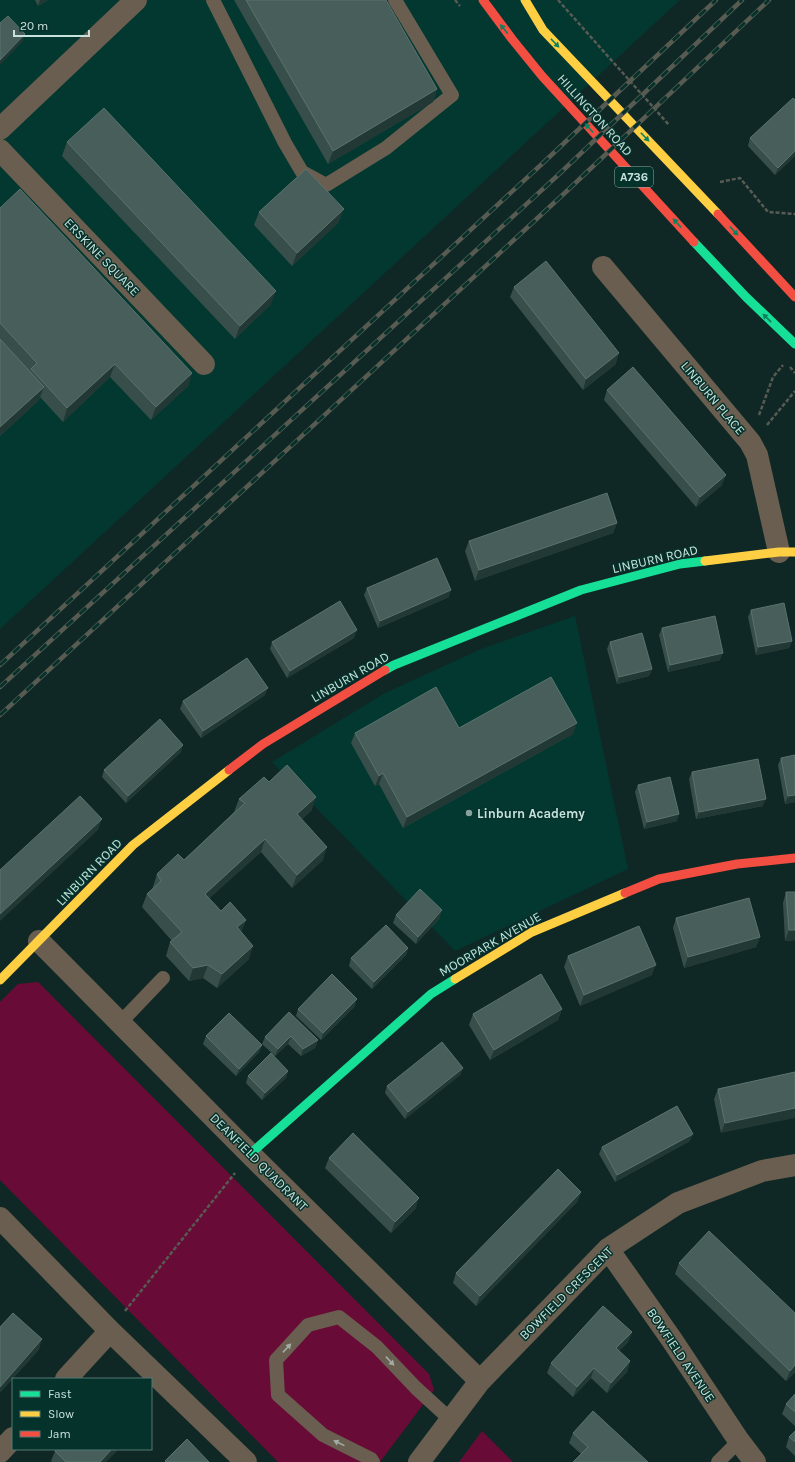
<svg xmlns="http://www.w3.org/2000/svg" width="795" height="1462" font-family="Karla,sans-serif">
<rect width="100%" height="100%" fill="#102825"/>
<path fill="#033831" d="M0,0h680l-680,629z
M575,616l53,253 -173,82 -183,-189 113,-69 96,-44z"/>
<path fill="#680b36" d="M38,982l391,392 5,16 -54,72h-102l-278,-282v-178l18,-18z
M482,1431l31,31h-54z"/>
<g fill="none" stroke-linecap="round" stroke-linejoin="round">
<path stroke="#585b53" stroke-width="2.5" stroke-dasharray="4 2" stroke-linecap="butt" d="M455,0l5,6
M558,0l111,125
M720,182l20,-4 28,34 27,2
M790,367l5,6
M759,415l14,-38 10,-12
M767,425l28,-34
M125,1311l110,-138"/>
<path stroke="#695e4f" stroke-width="14" d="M213,0l72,143 17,29 24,13 60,-37 66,-53 -57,-95
M120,1023l43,-45
M373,1462l-2,-3 -48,-24 -45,-40 -2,-35 32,-35 31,-8 38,30 39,41 35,32
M718,1462l21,-21"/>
<path stroke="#695e4f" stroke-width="22" d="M0,129l136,-129
M0,150l204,214
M603,267l147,175 7,13 22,97
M39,941l211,213 230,227
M0,1218l110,113 136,131
M608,1249l64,91 67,101 16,21
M66,1379l44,-48
M0,1452l13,-14
M419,1462l61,-81 128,-132 70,-46 84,-32 33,-6"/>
<path stroke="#16e098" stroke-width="9" d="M694,242l52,55 49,47
M385,670l9,-5 187,-75 99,-26 25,-3
M250,1154l181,-160 24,-15"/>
<path stroke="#ffcf43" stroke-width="9" d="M525,0l18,30 175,184
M705,561l74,-9h16
M455,979l77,-47 93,-39
M0,980l133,-135 96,-75"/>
<path stroke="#f24e42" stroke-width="9" d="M483,0l29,39 30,37 152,166
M718,214l77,83
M229,770l34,-26 122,-74
M625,893l34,-14 78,-15 58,-6"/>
<defs>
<path id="rail" d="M0,665l544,-503 172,-162
M0,687l556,-510 186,-177
M0,715l569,-526 200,-189"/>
</defs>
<use href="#rail" stroke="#585b52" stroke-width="4.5"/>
<use href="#rail" stroke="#06322c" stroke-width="3" stroke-dasharray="9" stroke-linecap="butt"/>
</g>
<path fill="#384e4b" d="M35,0h13l-10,6z
M234,0h152l51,89 -4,13 -105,62z
M795,100v56l-20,19 -27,-29 2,-8z
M67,142l204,162 -36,35 -173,-183z
M0,208l192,165 -4,13 -37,34 -41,-43 -47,45 -23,-25 -1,3 -39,36z
M259,212l80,10 -47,44 -38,-41z
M514,287l102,77 -33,26 -73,-93z
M607,390l115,95 -26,22 -92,-107z
M617,523l-4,10 -138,48 -10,-30 4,-10z
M367,588l82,9 -71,31 -14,-33z
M751,610l41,31 -3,7 -33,7 -8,-38z
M662,628l58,32 -52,12 -9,-37z
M354,638l-67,40 -17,-29 2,-7z
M610,642l42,27 -3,7 -32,8 -10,-35z
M265,695l-64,43 -21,-29 3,-8z
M459,728l114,6 -170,94 -24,-44 -4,2 -24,-43 4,-10z
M181,752l-55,51 -24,-26 2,-7z
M781,758l14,44 -10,2 -7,-39z
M692,772l71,34 -67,13 -7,-40z
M269,782l47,15 -5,14 -9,8 21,41 -31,28 -31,-36 -52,46 12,13 25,9 -5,12 8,27 -32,29 -14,-10 -14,3 -23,-25 4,-14 2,-1 -30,-34 5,-13 6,-6v-1l4,-13 27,-14 50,-48 5,-13z
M638,785l39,36 -33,8 -9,-37z
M786,892h9v48l-10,1 -2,-38z
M396,915l44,3 -24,26 -23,-21z
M676,918l84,19 -4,10 -72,21 -11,-40z
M408,948l-2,7 -34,34 -23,-23 2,-8z
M568,956l84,19 -72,31 -16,-39z
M355,1006l-34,34 -25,-24 2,-7z
M562,1009l-4,11 -68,40 -21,-35 4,-11z
M289,1012l29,28 -3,8 -14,8 -13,-12 -13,12 -13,-12 3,-7z
M206,1036l56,9 -3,7 -23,24 -33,-32z
M463,1068l-3,7 -55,44 -20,-26 2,-7z
M288,1071l-2,7 -24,22 -16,-17 2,-7z
M795,1072l-74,61 -7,-34 4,-10z
M690,1141l-75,41 -16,-28 3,-7z
M329,1158l87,50 -25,25 -66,-65z
M581,1192l-4,10 -101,104 -23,-23 3,-10z
M679,1263l116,109 -9,9 -111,-107z
M632,1332l-4,10 -9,9 11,10 -3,11 -20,21 -16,-15 -18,19 -26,-24 4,-10z
M795,1394v32l-13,-12 4,-10z
M795,1431v25l-9,-9 3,-10z
M573,1433l75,29 -67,-8 -12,-11z
M55,1451l51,11h-54l-1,-1z"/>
<path fill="#213835" d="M40,0h8l-10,6z
M25,34l-2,7 -23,24v-5z
M437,89l-4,13 -105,62 5,-13z
M795,151v5l-20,19 3,-7z
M344,209l-5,13 -47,44 5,-13z
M276,291l-5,13 -36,35 5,-13z
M619,353l-3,11 -33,26 3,-11z
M115,364l-5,13 -47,45 4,-14z
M192,373l-4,13 -37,34 5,-13z
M44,387l-5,13 -39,36v-9z
M726,475l-4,10 -26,22 4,-10z
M617,523l-4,10 -138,48 4,-11z
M451,590l-2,7 -71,31 2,-7z
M357,630l-3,8 -67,40 3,-7z
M792,641l-3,7 -33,7 2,-8z
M723,653l-3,7 -52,12 2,-7z
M652,669l-3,7 -32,8 2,-7z
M268,688l-3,7 -64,43 2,-7z
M577,723l-4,11 -170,94 4,-11z
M183,745l-2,7 -55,51 2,-7z
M383,773l-4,11 -4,2 4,-10z
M795,795v7l-10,2 3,-8z
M316,797l-5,14 -18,16 4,-13z
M766,799l-3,7 -67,13 3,-7z
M679,814l-2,7 -33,8 3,-7z
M102,819l-4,11 -98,91v-7z
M265,839l-4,13 -61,55 5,-13z
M327,847l-4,13 -31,28 5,-13z
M442,910l-2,8 -24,26 2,-7z
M246,920l-5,13 -4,-6z
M789,930h6v10l-10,1z
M760,937l-4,10 -72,21 4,-11z
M253,946l-4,13 -32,29 5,-14z
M408,948l-2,7 -34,34 2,-7z
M208,965l-5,13 -14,3 4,-13z
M656,965l-4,10 -72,31 4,-11z
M357,999l-2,7 -34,34 2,-7z
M562,1009l-4,11 -68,40 4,-10z
M291,1036l-3,8 -13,12 3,-7z
M318,1040l-3,8 -14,8 2,-7z
M262,1045l-3,7 -23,24 3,-7z
M463,1068l-3,7 -55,44 3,-7z
M288,1071l-2,7 -24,22 3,-7z
M795,1108v10l-74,15 4,-10z
M693,1134l-3,7 -75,41 2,-7z
M581,1192l-4,10 -101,104 4,-10z
M419,1198l-3,10 -25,25 4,-11z
M632,1332l-4,10 -16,17 4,-11z
M42,1339l-3,11 -39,43v-6z
M630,1361l-3,11 -20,21 4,-10z
M795,1365v7l-9,9 4,-10z
M594,1368l-3,10 -18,19 4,-10z
M112,1449h7l-13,13h-6z"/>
<path fill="#475e5b" stroke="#5b736f" d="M246,0h140l51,89 -104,62z
M8,16l17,18 -25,26v-37z
M793,98l2,2v51l-17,17 -28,-30z
M104,108l172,183 -36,35 -173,-184z
M306,169l38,40 -47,44 -38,-41z
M20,189l172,184 -36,34 -41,-43 -48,44 -36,-39 6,-6 -37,-40v-115z
M546,261l73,92 -33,26 -72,-92z
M0,339l44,48 -44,40z
M633,367l93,108 -26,22 -93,-107z
M607,493l10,30 -138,47 -10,-29z
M437,558l14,32 -71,31 -13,-33z
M340,601l17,29 -67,41 -18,-29z
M784,603l8,38 -34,6 -7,-37z
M715,616l8,37 -53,12 -8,-37z
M642,633l10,36 -33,8 -9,-35z
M247,658l21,30 -65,43 -20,-30z
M551,677l26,46 -170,94 -24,-44 -4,3 -24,-43 81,-46 23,41z
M160,719l23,26 -55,51 -24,-26z
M795,755v40l-7,1 -7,-38z
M758,759l8,40 -67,13 -7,-40z
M287,765l29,32 -19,17 30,33 -30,28 -32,-36 -60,55 16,17 9,-9 16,18 -9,7 16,19 -31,28 -14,-9 -15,3 -23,-26 12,-10 -35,-38 14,-13 -4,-7 21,-20 6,6 61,-57 -6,-4 25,-22 5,5z
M670,777l9,37 -32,8 -9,-37z
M80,796l22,23 -102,95v-44z
M420,889l22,21 -24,27 -22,-22z
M786,892h9v38h-6z
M749,898l11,39 -72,20 -12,-39z
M386,925l22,23 -34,34 -23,-24z
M639,926l17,39 -72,30 -16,-39z
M332,974l25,25 -34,34 -25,-24z
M541,974l21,35 -68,41 -21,-36z
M289,1012l29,28 -15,9 -12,-13 -13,13 -13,-12z
M229,1013l33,32 -23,24 -33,-33z
M442,1042l21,26 -55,44 -21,-26z
M271,1053l17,18 -23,22 -17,-17z
M795,1072v36l-70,15 -7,-34z
M677,1106l16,28 -76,41 -15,-28z
M353,1133l66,65 -24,24 -66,-64z
M558,1169l23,23 -101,104 -24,-23z
M709,1231l86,82v52l-5,6 -111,-108z
M603,1306l29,26 -16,16 14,13 -19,22 -17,-15 -17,19 -26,-24z
M13,1313l29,26 -42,48v-60z
M795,1394v18l-9,-8z
M593,1411l55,51h-75l15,-15 -15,-14z
M795,1431v11l-6,-5z
M187,1439l22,23h-43l-1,-1z
M57,1449h55l-12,13h-34l-11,-11z"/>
<defs><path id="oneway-solid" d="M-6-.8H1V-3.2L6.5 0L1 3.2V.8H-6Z"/></defs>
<g fill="#0d805d">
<use href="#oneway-solid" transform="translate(504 29) rotate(-129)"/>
<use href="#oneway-solid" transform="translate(555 43) rotate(46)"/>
<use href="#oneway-solid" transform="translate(589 128) rotate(-132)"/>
<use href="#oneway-solid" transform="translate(645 137) rotate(46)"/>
<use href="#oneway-solid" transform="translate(677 223) rotate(-133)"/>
<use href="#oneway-solid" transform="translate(734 231) rotate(47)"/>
<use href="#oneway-solid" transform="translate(767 318) rotate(-136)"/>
</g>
<g fill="#a1ada4">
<use href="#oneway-solid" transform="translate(287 1348) rotate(-47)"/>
<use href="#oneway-solid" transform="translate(390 1361) rotate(47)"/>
<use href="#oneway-solid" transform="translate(339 1443) rotate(-154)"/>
</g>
<circle fill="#87a19c" stroke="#06322c" stroke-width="1.5" cx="469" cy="813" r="4"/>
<g text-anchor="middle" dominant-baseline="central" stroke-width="3" stroke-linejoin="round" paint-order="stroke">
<rect fill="#06322c" stroke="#8dada7" stroke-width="1" x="615" y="167" width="38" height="20" rx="3"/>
<g font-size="12" font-weight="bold" fill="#c7e2dc">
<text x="634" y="177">A736</text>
</g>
<g font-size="13" fill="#c7e2dc" stroke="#06322c">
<text transform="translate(595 115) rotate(48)">HILLINGTON ROAD</text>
<text transform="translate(102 257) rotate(46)">ERSKINE SQUARE</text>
<text transform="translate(713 398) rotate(50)">LINBURN PLACE</text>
<text transform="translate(655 559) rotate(-13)">LINBURN ROAD</text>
<text transform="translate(350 677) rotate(-30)">LINBURN ROAD</text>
<text transform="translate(89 872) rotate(-46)">LINBURN ROAD</text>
<text transform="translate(490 944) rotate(-30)">MOORPARK AVENUE</text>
<text transform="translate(259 1162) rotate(45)">DEANFIELD QUADRANT</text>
<text transform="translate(566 1293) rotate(-45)">BOWFIELD CRESCENT</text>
<text transform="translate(681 1355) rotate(56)">BOWFIELD AVENUE</text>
</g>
<g font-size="13" font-weight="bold" fill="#c7e2dc" stroke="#06322c" text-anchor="start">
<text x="477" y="813">Linburn Academy</text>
</g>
</g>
<rect x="12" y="1378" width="140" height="72" fill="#06322c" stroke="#537872"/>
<rect x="20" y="1391" width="20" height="6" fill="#16e098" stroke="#537872"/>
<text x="48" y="1398" font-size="12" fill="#c7e2dc">Fast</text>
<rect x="20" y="1411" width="20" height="6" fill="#ffcf43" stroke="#537872"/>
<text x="48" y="1418" font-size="12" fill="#c7e2dc">Slow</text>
<rect x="20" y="1431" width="20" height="6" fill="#f24e42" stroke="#537872"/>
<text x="48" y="1438" font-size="12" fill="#c7e2dc">Jam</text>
<path d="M14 30v6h75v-6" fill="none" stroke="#c7e2dc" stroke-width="2"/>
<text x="20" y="30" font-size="12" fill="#c7e2dc" stroke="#06322c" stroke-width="3" paint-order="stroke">20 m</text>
</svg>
